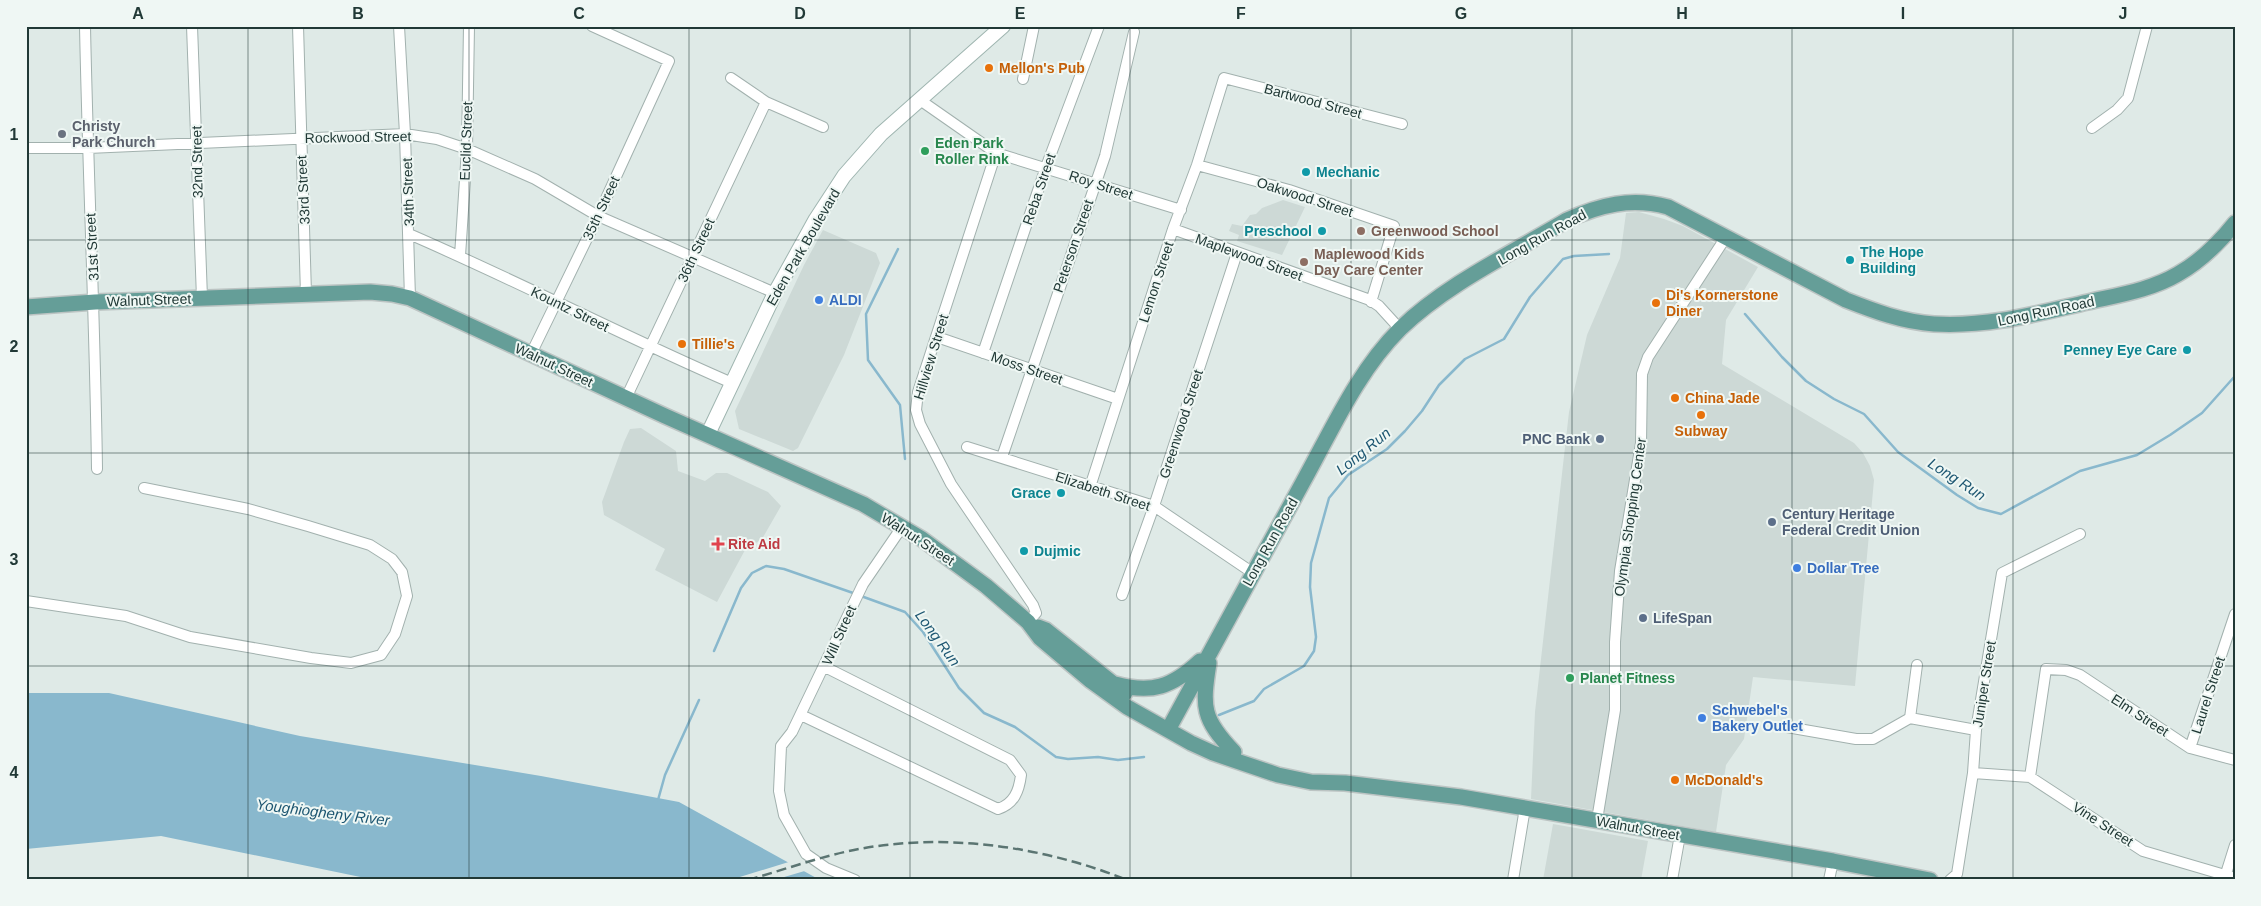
<svg xmlns="http://www.w3.org/2000/svg" width="2261" height="906" font-family="Helvetica,sans-serif">
<rect width="100%" height="100%" fill="#dfeae7"/>
<path fill="#cdd9d6" d="M1283,200l22,7 -23,48 -45,-14 2,-6 -10,-4 3,-7 10,2 8,-11 6,-1 6,-6z
M1639,212l25,7 19,7 75,41 -32,53 -4,44 132,79 9,10 7,13 4,14 -19,206 -102,-9 -9,62 -18,26 -10,67 -185,-33 4,-87 34,-300 18,-77 33,-77 6,-45z
M823,230l53,23 4,10 -36,92 -46,93 -5,3 -54,-22 -4,-18 69,-146z
M641,428l35,23 2,20 27,10 11,-8h11l41,19 13,14 -19,33 -17,11 -28,52 -62,-32 10,-21 -61,-34 -2,-13 22,-60 6,-13z
M1553,824l95,17 -7,39h-98z"/>
<path fill="#89b8cd" d="M26,693h83l191,43 241,40 138,26 141,78h-445l-214,-44 -135,13z"/>
<path fill="#dfeae7" d="M792,861l16,9 -34,10h-44z"/>
<g fill="none" stroke-linecap="round" stroke-linejoin="round">
<path stroke="#89b8cd" stroke-width="2.5" d="M898,249l-32,65 2,46 32,45 5,54
M1745,314l37,43 24,24 28,18 30,15 34,38 59,43 21,13 23,6 79,-43 57,-16 33,-20 32,-22 33,-37
M861,596l44,16 18,20 36,56 25,25 31,14 41,30 12,2 30,-2 20,3 26,-3
M714,651l27,-63 11,-15 14,-7 18,3 72,25
M1219,715l35,-14 10,-12 40,-23 10,-15 2,-14 -6,-50 1,-24 18,-65 19,-23 39,-26 18,-18 17,-20 17,-26 26,-26 39,-20 26,-42 33,-38 11,-3 35,-2
M658,800l7,-25 34,-75"/>
<defs>
<path id="street" d="M85,26c3,148 10,295 12,443
M192,26l10,272
M298,26l8,268
M399,26l6,108 5,164
M731,78l35,24 57,25
M1023,79l11,-53
M920,100l76,53 185,57
M2092,128l25,-18 11,-12 19,-72
M26,148h62l317,-14 32,5 30,10 68,30 63,37 177,77
M996,153l-78,239 -2,18 4,14 31,60 82,121 3,8 -8,9
M1197,165l92,25 105,36 -23,76
M1173,229l197,71 9,6 21,23
M409,234c109,47 214,102 323,149
M460,256l7,-107 2,-123
M937,337l181,62
M983,353l63,-186 53,-141
M531,354l67,-138 71,-155 -77,-35
M626,398l140,-296
M967,447l187,59 99,67
M1002,457l103,-301 29,-124
M1090,487l83,-258 24,-64 27,-87 178,46
M1122,595l32,-89 83,-253
M26,601l100,15 64,21 121,21 40,5 30,-8 14,-21 12,-38 -5,-24 -10,-13 -22,-14 -62,-19 -60,-17 -104,-21
M801,715l197,94c16,-5 21,-18 23,-34l-11,-15 -185,-93
M1910,718l66,12
M1910,718l7,-53
M1787,727l69,12h17l37,-21
M2190,748l45,-134
M1973,773l57,4 113,74 92,27
M2030,777l16,-108 20,1 14,5 110,73 45,12
M1597,820l18,-110v-68l5,-71 21,-128 1,-69 6,-17 78,-120
M855,880l-29,-12 -20,-14 -22,-39 -5,-24 2,-45 11,-14 71,-148 39,-57
M1513,880l12,-72
M1672,880l8,-45
M1829,880l4,-19
M1950,880l7,-6 16,-101 3,-43 26,-157 78,-39
M2224,880l11,-35"/>
<path id="secondary" d="M708,434l67,-141 41,-74 28,-43 37,-42 122,-108"/>
<path id="primary" d="M26,307l69,-5 275,-10 22,2 18,4 255,118 198,88 59,35 64,47 42,36 12,16 51,43 36,26 64,36 22,10 65,22 33,7 34,1 116,14 372,64 97,19
M1038,627l8,3 79,63
M1209,663c-7,44 -7,56 25,89
M1115,684c37,10 57,3 85,-23
M1168,730c45,-83 90,-166 135,-248 29,-52 54,-110 97,-153 45,-44 112,-76 167,-109 33,-15 64,-23 101,-13l178,93c28,11 57,22 88,24 55,3 101,-10 154,-22 30,-7 63,-12 90,-28 23,-13 41,-31 57,-51"/>
</defs>
<use href="#street" stroke="#a2b1ae" stroke-width="12"/>
<use href="#secondary" stroke="#9fb5b0" stroke-width="16"/>
<use href="#primary" stroke="#bcc4c3" stroke-width="18"/>
<use href="#street" stroke="#fff" stroke-width="10"/>
<use href="#secondary" stroke="#fff" stroke-width="14"/>
<use href="#primary" stroke="#659e98" stroke-width="15"/>
<path stroke="#5b7572" stroke-width="2.5" stroke-dasharray="10 5" stroke-linecap="butt" d="M748,880c35,-10 71,-23 106,-30 89,-18 189,-4 273,30"/>
</g>
<path fill="none" stroke="#213936" stroke-width="1" stroke-opacity="0.55" d="M248,26v854M469,26v854M689,26v854M910,26v854M1130,26v854M1351,26v854M1572,26v854M1792,26v854M2013,26v854M26,240h2209M26,453h2209M26,666h2209"/>
<g fill="#e8710a" stroke="#eff7f4" stroke-width="2">
<circle cx="989" cy="68" r="5"/>
<circle cx="1656" cy="303" r="5"/>
<circle cx="682" cy="344" r="5"/>
<circle cx="1675" cy="398" r="5"/>
<circle cx="1701" cy="415" r="5"/>
<circle cx="1675" cy="780" r="5"/>
</g>
<circle fill="#6b7280" stroke="#eff7f4" stroke-width="2" cx="62" cy="134" r="5"/>
<g fill="#2e9e5b" stroke="#eff7f4" stroke-width="2">
<circle cx="925" cy="151" r="5"/>
<circle cx="1570" cy="678" r="5"/>
</g>
<g fill="#0f9aa8" stroke="#eff7f4" stroke-width="2">
<circle cx="1306" cy="172" r="5"/>
<circle cx="1322" cy="231" r="5"/>
<circle cx="1850" cy="260" r="5"/>
<circle cx="2187" cy="350" r="5"/>
<circle cx="1061" cy="493" r="5"/>
<circle cx="1024" cy="551" r="5"/>
</g>
<g fill="#8d6e63" stroke="#eff7f4" stroke-width="2">
<circle cx="1361" cy="231" r="5"/>
<circle cx="1304" cy="262" r="5"/>
</g>
<g fill="#3f7fe0" stroke="#eff7f4" stroke-width="2">
<circle cx="819" cy="300" r="5"/>
<circle cx="1797" cy="568" r="5"/>
<circle cx="1702" cy="718" r="5"/>
</g>
<g fill="#5c6f8a" stroke="#eff7f4" stroke-width="2">
<circle cx="1600" cy="439" r="5"/>
<circle cx="1772" cy="522" r="5"/>
<circle cx="1643" cy="618" r="5"/>
</g>
<path fill="#e0444e" stroke="#eff7f4" stroke-width="2" d="M715.5 536.5h5v5h5v5h-5v5h-5v-5h-5v-5h5z"/>
<g text-anchor="middle" dominant-baseline="central" stroke-width="4" stroke-linejoin="round" paint-order="stroke">
<g font-size="14" font-weight="bold" fill="#c56008" stroke="#eff7f4" text-anchor="start">
<text x="999" y="68">Mellon's Pub</text>
<text x="1666" y="295">Di's Kornerstone<tspan x="1666" dy="16">Diner</tspan></text>
<text x="692" y="344">Tillie's</text>
<text x="1685" y="398">China Jade</text>
<text x="1701" y="431" text-anchor="middle">Subway</text>
<text x="1685" y="780">McDonald's</text>
</g>
<g font-size="14" fill="#213936" stroke="#eff7f4">
<text transform="translate(1313 101) rotate(15)">Bartwood Street</text>
<text transform="translate(358 137) rotate(-1)">Rockwood Street</text>
<text transform="translate(466 141) rotate(-88)">Euclid Street</text>
<text transform="translate(197 162) rotate(-91)">32nd Street</text>
<text transform="translate(1101 185) rotate(18)">Roy Street</text>
<text transform="translate(1039 189) rotate(-71)">Reba Street</text>
<text transform="translate(303 190) rotate(-93)">33rd Street</text>
<text transform="translate(408 192) rotate(-92)">34th Street</text>
<text transform="translate(1305 197) rotate(18)">Oakwood Street</text>
<text transform="translate(601 208) rotate(-65)">35th Street</text>
<text transform="translate(1542 237) rotate(-29)">Long Run Road</text>
<text transform="translate(1073 246) rotate(-71)">Peterson Street</text>
<text transform="translate(92 247) rotate(-93)">31st Street</text>
<text transform="translate(803 247) rotate(-60)">Eden Park Boulevard</text>
<text transform="translate(696 250) rotate(-65)">36th Street</text>
<text transform="translate(1249 257) rotate(20)">Maplewood Street</text>
<text transform="translate(1156 282) rotate(-72)">Lemon Street</text>
<text transform="translate(149 300) rotate(-2)">Walnut Street</text>
<text transform="translate(570 309) rotate(26)">Kountz Street</text>
<text transform="translate(2046 311) rotate(-12)">Long Run Road</text>
<text transform="translate(931 357) rotate(-73)">Hillview Street</text>
<text transform="translate(554 365) rotate(25)">Walnut Street</text>
<text transform="translate(1027 368) rotate(19)">Moss Street</text>
<text transform="translate(1181 424) rotate(-72)">Greenwood Street</text>
<text transform="translate(1103 491) rotate(18)">Elizabeth Street</text>
<text transform="translate(1630 517) rotate(-82)">Olympia Shopping Center</text>
<text transform="translate(918 539) rotate(33)">Walnut Street</text>
<text transform="translate(1270 542) rotate(-61)">Long Run Road</text>
<text transform="translate(839 635) rotate(-66)">Will Street</text>
<text transform="translate(1984 684) rotate(-81)">Juniper Street</text>
<text transform="translate(2208 695) rotate(-72)">Laurel Street</text>
<text transform="translate(2140 715) rotate(33)">Elm Street</text>
<text transform="translate(2103 824) rotate(33)">Vine Street</text>
<text transform="translate(1638 828) rotate(10)">Walnut Street</text>
</g>
<g font-size="14" font-weight="bold" fill="#5b616d" stroke="#eff7f4" text-anchor="start">
<text x="72" y="126">Christy<tspan x="72" dy="16">Park Church</tspan></text>
</g>
<g font-size="14" font-weight="bold" fill="#27864d" stroke="#eff7f4" text-anchor="start">
<text x="935" y="143">Eden Park<tspan x="935" dy="16">Roller Rink</tspan></text>
<text x="1580" y="678">Planet Fitness</text>
</g>
<g font-size="14" font-weight="bold" fill="#0d838f" stroke="#eff7f4" text-anchor="start">
<text x="1316" y="172">Mechanic</text>
<text x="1312" y="231" text-anchor="end">Preschool</text>
<text x="1860" y="252">The Hope<tspan x="1860" dy="16">Building</tspan></text>
<text x="2177" y="350" text-anchor="end">Penney Eye Care</text>
<text x="1051" y="493" text-anchor="end">Grace</text>
<text x="1034" y="551">Dujmic</text>
</g>
<g font-size="14" font-weight="bold" fill="#785e54" stroke="#eff7f4" text-anchor="start">
<text x="1371" y="231">Greenwood School</text>
<text x="1314" y="254">Maplewood Kids<tspan x="1314" dy="16">Day Care Center</tspan></text>
</g>
<g font-size="14" font-weight="bold" fill="#366cbe" stroke="#eff7f4" text-anchor="start">
<text x="829" y="300">ALDI</text>
<text x="1807" y="568">Dollar Tree</text>
<text x="1712" y="710">Schwebel's<tspan x="1712" dy="16">Bakery Outlet</tspan></text>
</g>
<g font-size="14" font-weight="bold" fill="#4e5e75" stroke="#eff7f4" text-anchor="start">
<text x="1590" y="439" text-anchor="end">PNC Bank</text>
<text x="1782" y="514">Century Heritage<tspan x="1782" dy="16">Federal Credit Union</tspan></text>
<text x="1653" y="618">LifeSpan</text>
</g>
<g font-size="14" font-weight="bold" fill="#be3a42" stroke="#eff7f4" text-anchor="start">
<text x="728" y="544">Rite Aid</text>
</g>
<g font-size="15" font-style="italic" fill="#1e5772" stroke="#eff7f4">
<text transform="translate(1363 451) rotate(-39)">Long Run</text>
<text transform="translate(1957 479) rotate(33)">Long Run</text>
<text transform="translate(938 638) rotate(54)">Long Run</text>
<text transform="translate(323 812) rotate(7)">Youghiogheny River</text>
</g>
</g>
<rect width="2261" height="906" fill="none" stroke="#eff7f4" stroke-width="55"/>
<rect x="28" y="28" width="2206" height="850" fill="none" stroke="#213936" stroke-width="2"/>
<g font-size="16" text-anchor="middle" font-weight="bold" fill="#213936">
<text x="138" y="19">A</text>
<text x="358" y="19">B</text>
<text x="579" y="19">C</text>
<text x="800" y="19">D</text>
<text x="1020" y="19">E</text>
<text x="1241" y="19">F</text>
<text x="1461" y="19">G</text>
<text x="1682" y="19">H</text>
<text x="1903" y="19">I</text>
<text x="2123" y="19">J</text>
<text x="14" y="140">1</text>
<text x="14" y="352">2</text>
<text x="14" y="565">3</text>
<text x="14" y="778">4</text>
</g>
</svg>
